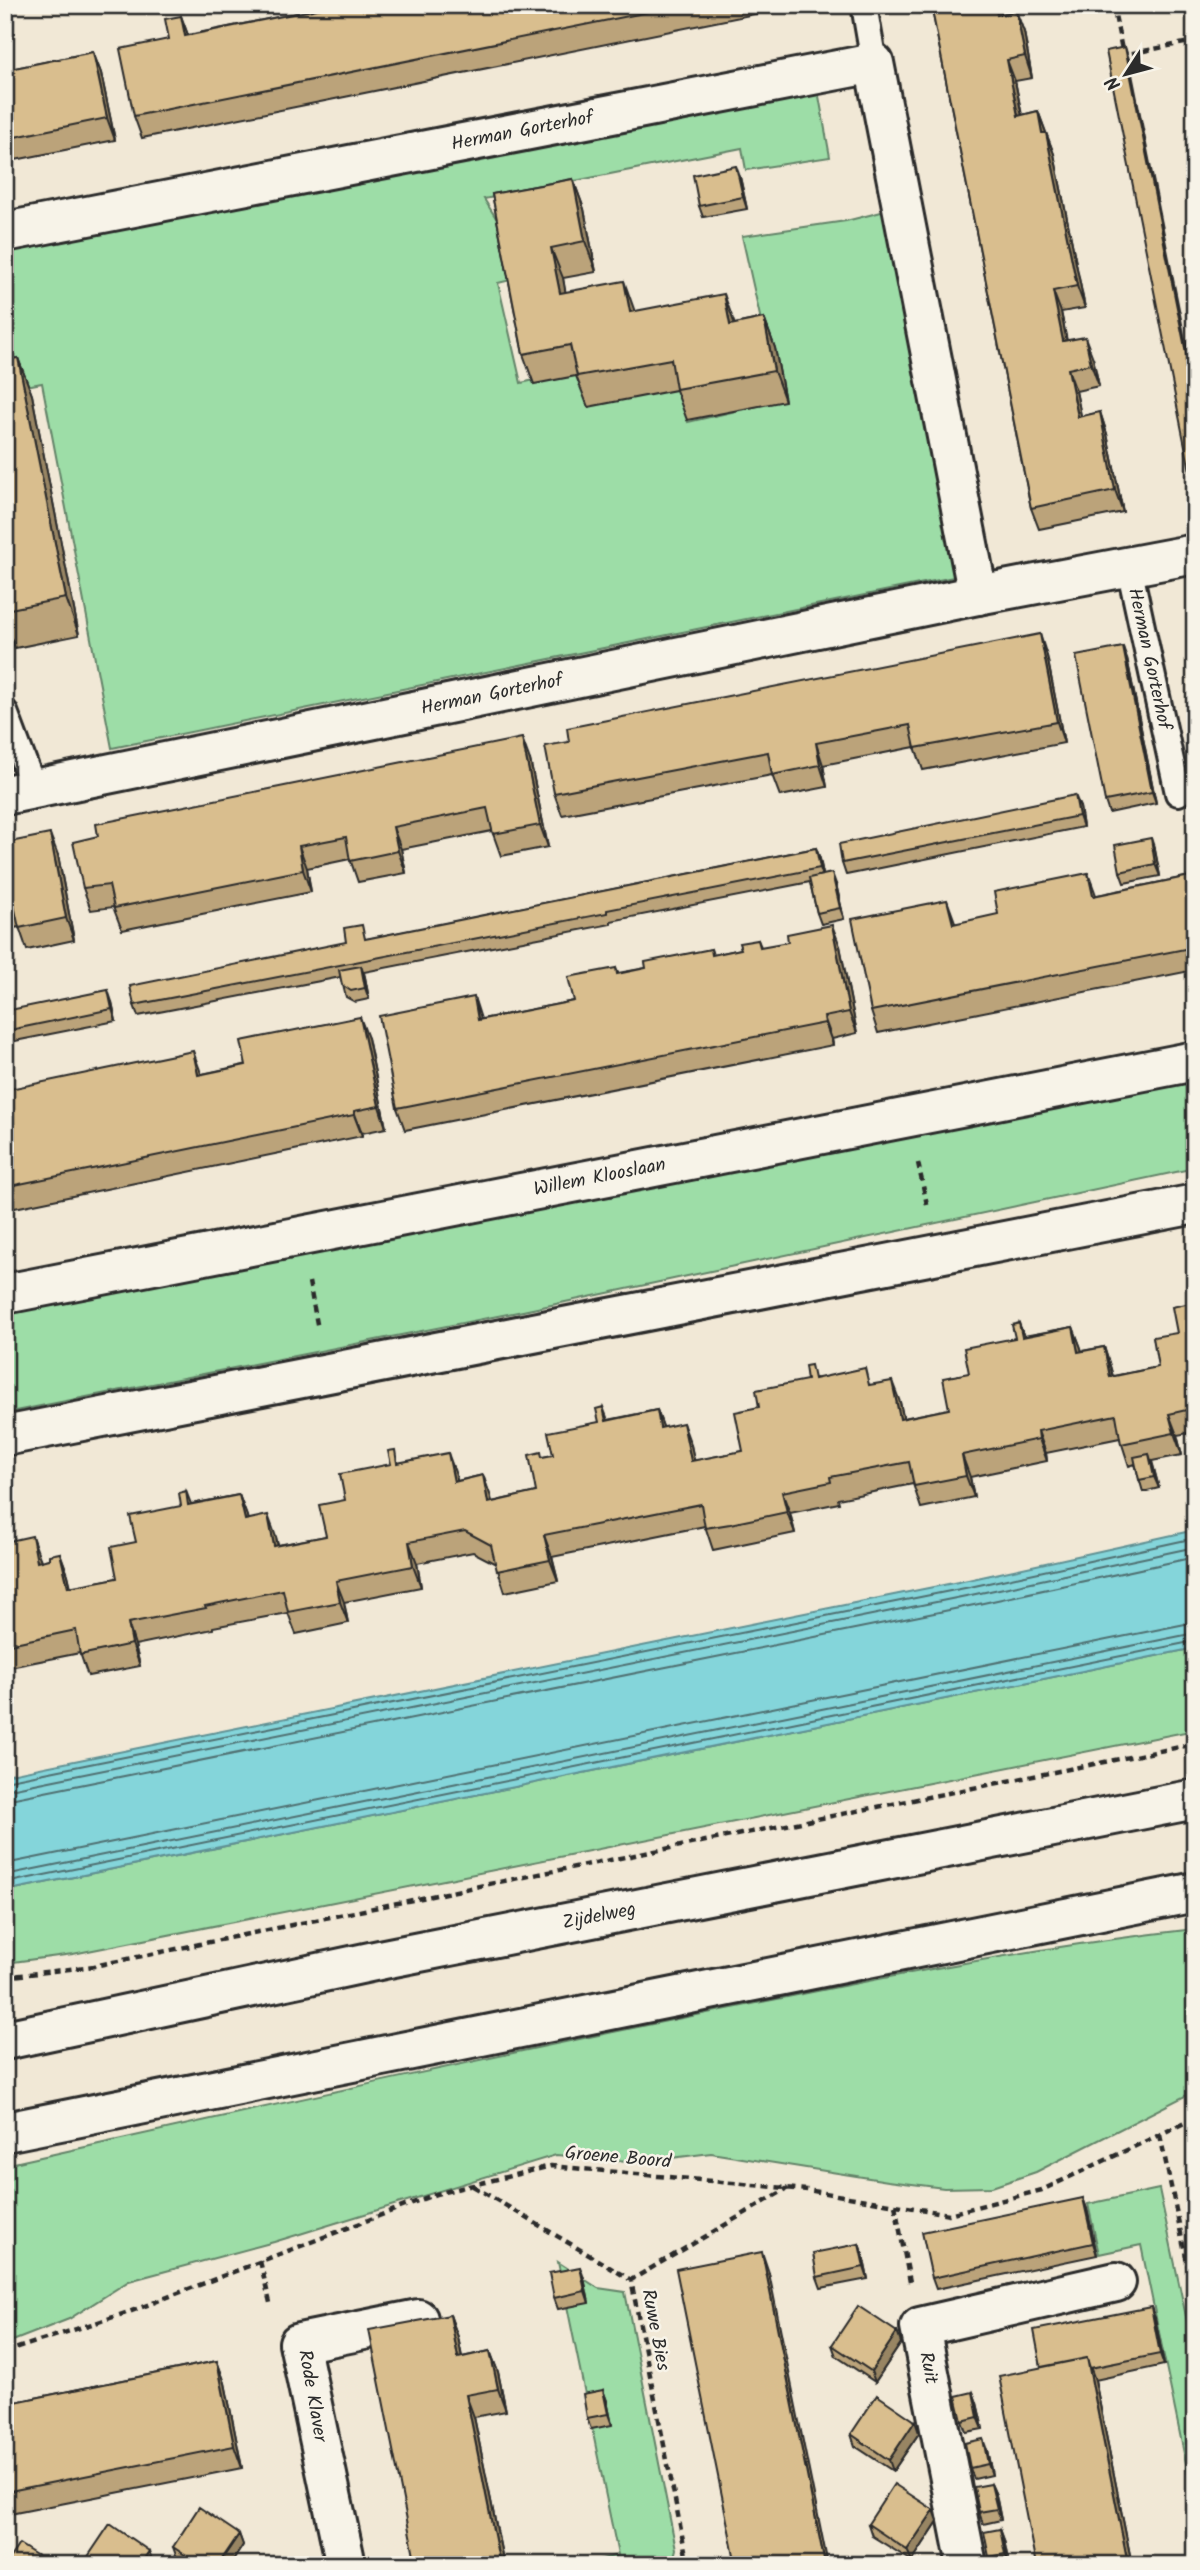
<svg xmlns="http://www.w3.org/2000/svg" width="1200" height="2570" font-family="Kalam,sans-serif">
<rect width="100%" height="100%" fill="#f1e8d6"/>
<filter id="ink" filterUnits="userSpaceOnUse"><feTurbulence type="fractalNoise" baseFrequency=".0143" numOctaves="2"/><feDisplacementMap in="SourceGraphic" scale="14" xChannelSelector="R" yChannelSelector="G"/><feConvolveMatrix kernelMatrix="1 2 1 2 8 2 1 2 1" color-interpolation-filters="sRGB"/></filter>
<g filter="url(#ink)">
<path fill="#9ddda7" stroke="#648469" stroke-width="2" d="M817,85l13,72 -84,13 -4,-22 -258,51 48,76 -34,8 23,100 71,-16 88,17 8,38 91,-21 -37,-165 104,-15 51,-13 71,366 -856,174 -70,-365 -37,7v-141z
M1195,1069v99l-672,143 -518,102v-102z
M1195,1648v82l-1122,224 -68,9v-72z
M1195,1929v162l-159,81 -44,15 -48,1 -56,-7 -177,-28 -71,9 -84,-7 -282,87 -145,39 -60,38 -64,25v-179c242,-54 484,-109 727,-157 154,-31 307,-62 463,-79z
M1159,2189l36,170v148l-54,-262 -42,9 -11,-50z
M558,2262l40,26 27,4 51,257 -4,16h-94l40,-10z"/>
<path fill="#84d5da" stroke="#609194" stroke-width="2" d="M1195,1530v118l-1190,243v-116l963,-195z"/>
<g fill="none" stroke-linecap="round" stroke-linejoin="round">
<path stroke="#4f6f71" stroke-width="2" d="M5,1781l965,-194 225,-49
M5,1790l966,-195 224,-48
M5,1800l969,-195 221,-48
M5,1864l1190,-242
M5,1875l1190,-242
M5,1883l1190,-242"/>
<defs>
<g id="lane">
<path d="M864,5l10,58"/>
<path id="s1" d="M1129,567l49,226"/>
<path d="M5,712l29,77"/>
</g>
<g id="street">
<path id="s2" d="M5,232l869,-169 104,532"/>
<path id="s3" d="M5,795l973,-200 217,-41"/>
<path id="s4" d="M5,1294l1190,-233"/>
<path d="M5,1436l1190,-232"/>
<path d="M346,2565l-47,-222 119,-24"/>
<path d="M967,2565l-47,-238 196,-45"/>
</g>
<g id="secondary">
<path id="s5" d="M5,2040l379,-81 811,-160"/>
<path d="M5,2132l1190,-240"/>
</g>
</defs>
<use href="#lane" stroke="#2b2b2b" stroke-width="30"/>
<use href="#street" stroke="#2b2b2b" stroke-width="44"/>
<use href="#secondary" stroke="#2b2b2b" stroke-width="44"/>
<path stroke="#2b2b2b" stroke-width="4.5" stroke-dasharray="7 5" stroke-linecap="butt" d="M1113,5l10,50 72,-14
M918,1163l10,46
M309,1282l9,47
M5,1977l89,-11 405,-84 696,-138
M1160,2135l35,164
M473,2186l158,94
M895,2205l15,77
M260,2261l11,46
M5,2352l124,-40 307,-118 115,-28 256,24 142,24 93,-24 153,-72
M688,2565l-57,-285 157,-92"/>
<use href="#lane" stroke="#f7f3e8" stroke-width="24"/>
<use href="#street" stroke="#f7f3e8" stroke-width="38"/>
<use href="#secondary" stroke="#f7f3e8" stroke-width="38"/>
</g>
<path fill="#bba37a" stroke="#2b2b2b" stroke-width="2" d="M337,5h462l-657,133 -8,-22 47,-100 7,19z
M931,5h78v1l-9,2 1,6 15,-3 8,21 8,46 -17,3 7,34 16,-4 16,43 31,154 -24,4 6,29 26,17 6,28 -23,5 5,26 19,-5 7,22 16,78 -84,17 -8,-21z
M1195,5v32l-1,-13 -5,-15z
M93,52l8,21 14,67 -110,22v-92z
M740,177l7,32 -44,8 -4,-11z
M573,179l11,30 12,63 -33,6 2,14 70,19 100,13 29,-6 11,30 10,53 -98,19 -11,-30 -88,17 -12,-31 -42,8 -11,-30 -31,-160z
M18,358l14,37 47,240 -64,13 -7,-19h-3v-269z
M1047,656l17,87 -141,27 -8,-23 -92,18 4,22 -47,9 -8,-21 -210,40 -8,-22 15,-51z
M1127,658l29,145 -47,10 -4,-12z
M530,760l18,87 -47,9 -9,-25 -91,18 5,24 -48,9 -8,-23 -43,9 4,24 -189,38 -9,-23 -22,3 -8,-22z
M1080,807l3,20 -237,48 -4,-12z
M5,843l53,12 16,85 -47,10 -8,-23 -14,3z
M816,848l4,11 3,16 13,9 8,35 -23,5 -4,-11 -7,-31 -199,39v3l-247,48 5,27 -14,3 -9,-5 -5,-20 -203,39 -4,-11 233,-66z
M1155,850l5,26 -36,7 -4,-11z
M1195,875v95l-317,63 -7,-22 85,-87z
M758,940l3,7 79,-1 17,87 -25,6 1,6 -428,85 -8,-22 85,-89 92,-18 42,-33 2,5 28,-5 65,-19 2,6 28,-6z
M112,1002l4,19 -111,22v-32z
M368,1038l18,90 -24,5v3l-357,74v-120l197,-16z
M1195,1302v130l-18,3 5,20 -30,6 7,27 -16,4 -8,-28 -6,2 -9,-28 -74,15 1,8 -77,16 4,20 -53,11 -8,-24 -75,15 1,4 -49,10 5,20 -82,17 -8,-24 -153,31 6,24 -53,11 -9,-28 -23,-12 -56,11 4,24 -77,15 4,21 -52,11 -8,-21 -75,14v2l-78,16 5,21 -52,10 -8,-23 -75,15v-126l35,16 1,3 8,-2 11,-6 8,22 3,12 46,-9 19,-36 45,-36 5,-15 5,13 48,-9 9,25 28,17 2,8 48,-9 19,-36 55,-37 56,12 1,6 26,-6 9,27 44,-10 7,-35 10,-2 46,-33 4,-15 5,13 49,-10 6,17 28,18 3,16 49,-10 16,-44 56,-29 56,7 29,17 3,16 46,-9 20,-36 46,-35 4,-15 5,13 49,-9 9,24 22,-4 9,29 45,-9z
M1083,2198l4,11 10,46 -161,34 -4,-11z
M859,2244l4,11 5,24 -47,9 -4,-11z
M584,2278l5,25 -31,6 -4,-11z
M450,2315l8,22 4,20 28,-6 8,21 8,39 -32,6 30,148h-88z
M1155,2318l9,47 -69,15 37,185h-96l5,-198z
M897,2332l4,11 -26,39 -39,-26 -4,-11z
M217,2361l8,22 17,85 -237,47v-111z
M603,2390l4,11 5,24 -21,4 -4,-11z
M973,2392l4,11 6,26 -17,3 -4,-11z
M915,2421l4,12 -26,38 -38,-25 -4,-12z
M987,2450l5,25 -18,4 -4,-11z
M991,2484l5,11 5,25 -18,4 -4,-12z
M934,2510l4,11 -26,40 -40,-25 -4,-12z
M1000,2529l4,11 5,25h-18l-2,-8z
M239,2534l4,11 -13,20h-43l-10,-7 -4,-11z"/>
<path fill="#988563" stroke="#2b2b2b" stroke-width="2" d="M995,5h4l1,3 5,29 -8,-22z
M1016,11l8,21 8,46 -7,-22z
M181,16l8,22 -4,-2z
M1125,47l4,12 66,330v9z
M93,52l8,21 14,67 -8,-22z
M1007,60l8,21 11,56 -8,-21z
M1038,111l8,22h-4z
M1046,133l8,21 31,154 -8,-22z
M736,166l4,11 7,32 -4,-12z
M573,179l11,30 12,63 -11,-31z
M551,248l12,30 8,45 -11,-30z
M624,281l11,31h-5z
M1053,291l8,21 10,51 -8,-22z
M724,294l11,31h-5z
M764,318l11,30 10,53 -11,-30z
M1085,337l8,21 6,28 -8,-22z
M18,358l14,37 47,240 -13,-37z
M1068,369l8,22 10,48 -8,-22z
M1100,412l7,22 16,78 -8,-22z
M1040,634l7,22 17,87 -7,-21z
M1123,647l4,11 29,145 -4,-11z
M522,738l8,22 18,87 -8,-22z
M816,743l7,22 4,22 -7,-22z
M1075,795l5,12 3,20 -4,-11z
M393,827l8,22 5,24 -8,-22z
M50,834l8,21 16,85 -8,-22z
M1151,838l4,12 5,26 -5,-12z
M299,846l8,22 4,24 -8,-22z
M816,848l4,11 4,20 -4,-11z
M832,873l4,11 8,35 -4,-11z
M1088,873l8,22 5,23 -8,-22z
M947,900l8,22 5,24 -7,-22z
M832,925l8,21 17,87 -8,-21z
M361,966l4,11 4,22 -4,-11z
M108,990l4,12 4,19 -4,-12z
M474,997l7,22 5,23 -8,-22z
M360,1017l8,21 18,90 -7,-22z
M824,1017l8,22 1,6 -8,-22z
M193,1051l8,22 5,23 -8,-21z
M354,1111l8,22v3l-8,-21z
M1073,1327l8,21 5,26 -8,-22z
M1104,1347l7,22 6,29 -7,-21z
M892,1381l8,21 8,38 -8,-21z
M657,1410l8,22 -5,-4z
M1169,1414l8,21 5,20 -8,-22z
M683,1423l8,22 8,38 -8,-22z
M1038,1431l8,22 1,8 -8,-22z
M448,1453l8,22 6,28 -8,-21z
M1149,1454l4,12 6,22 -5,-11z
M962,1455l8,22 4,20 -8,-21z
M483,1475l8,22 5,27 -8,-21z
M782,1492l8,21 5,20 -8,-21z
M239,1495l8,21 5,26 -7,-22z
M268,1515l8,22 6,31 -8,-22z
M544,1535l8,22 6,24 -8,-21z
M32,1536l8,22 5,26 -8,-22z
M409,1542l8,21 4,24 -8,-21z
M60,1553l8,22 7,34 -7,-22z
M336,1581l8,21 4,21 -8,-21z
M128,1623l7,22 5,21 -8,-22z
M1083,2198l4,11 10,46 -4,-12z
M859,2244l4,11 5,24 -4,-12z
M762,2252l7,21 59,292h-3z
M580,2267l4,11 5,25 -4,-12z
M1151,2307l4,11 9,47 -4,-11z
M450,2315l8,22 8,42 -8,-21z
M897,2332l4,11 -26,39 -4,-11z
M490,2351l8,21 8,39 -8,-22z
M1087,2358l8,22 37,185h-4z
M217,2361l8,22 17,85 -8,-22z
M603,2390l4,11 5,24 -4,-11z
M973,2392l4,11 6,26 -5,-12z
M466,2395l8,22 30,148h-4z
M915,2421l4,12 -26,38 -4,-11z
M983,2439l4,11 5,25 -4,-11z
M991,2484l5,11 5,25 -4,-11z
M934,2510l4,11 -26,40 -5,-11z
M1000,2529l4,11 5,25 -4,-11z
M239,2534l4,11 -13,20h-12z
M149,2551l4,11 -2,3h-11z"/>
<path fill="#d9be8e" stroke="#2b2b2b" stroke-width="2" d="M337,5h346l-549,111 -14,-67 49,-10 -4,-20 16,-3 4,20z
M931,5h64l2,10 19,-4 9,45 -18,4 11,56 20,-5 4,22h4l31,153 -24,5 10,50 22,-4 6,27 -23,5 10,48 22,-5 15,78 -84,18z
M1188,5h7v3l-6,1z
M1195,24v13l-3,-12z
M1125,47l70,351v88h-2l-87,-435z
M93,52l14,66 -102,21v-69z
M736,166l7,31 -44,9 -6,-31z
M573,179l12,62 -34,7 9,45 64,-12 6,31 94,-18 6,31 34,-7 10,53 -98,18 -5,-30 -94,17 -7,-31 -47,9 -31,-160z
M18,358l48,240 -61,12v-250z
M1195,632v28l-6,-27z
M1040,634l17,88 -142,26 -5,-23 -94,18 4,22 -48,10 -4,-23 -214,41 -9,-47 24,-4 -2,-14z
M1123,647l29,145 -47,9 -29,-145z
M522,738l18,87 -47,9 -6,-26 -94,19 5,24 -48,10 -4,-24 -47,9 4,24 -189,38 -5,-23 -26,3 -10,-46 25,-6 -2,-12z
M1075,795l4,21 -237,47 -3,-19z
M50,834l16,84 -47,10 -5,-23 -9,2v-64z
M1151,838l4,26 -35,8 -5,-27z
M816,848l4,20 -213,42v3l-473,92 -4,-19 216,-44 -2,-14 18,-3 3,14z
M832,873l8,35 -23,5 -8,-35z
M1088,873l5,23 102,-21v72l-324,64 -19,-92 95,-19 6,24 45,-10 -4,-22z
M832,925l17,87 -25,5 1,6 -428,85 -18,-92 95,-19 4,23 96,-19 -6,-24 48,-9 1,6 29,-6 -1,-6 66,-13 1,6 29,-6 -2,-6 19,-3 2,7 28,-5 -1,-8z
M361,966l4,22 -14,3 -9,-6 -3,-15z
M108,990l4,19 -107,22v-20z
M360,1017l19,89 -25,5v4l-349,72v-97l188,-39 5,24 48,-10 -5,-24z
M1195,1302v106l-26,6 5,19 -53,11 -5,-29 -78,16 1,8 -77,16 4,21 -52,10 -5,-24 -79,15 1,5 -49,10 5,20 -57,12 -25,4 -4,-24 -157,31 6,25 -53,11 -6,-26 -26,-14 -56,11 4,24 -77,15 4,21 -52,10 -5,-22 -78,16 1,2 -78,15 4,21 -52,11 -4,-25 -71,15v-103l27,-6 5,26 12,-3v-4l11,-2 8,34 49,-9 -6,-31 25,-5 -6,-26 51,-10 -2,-13 7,-2 2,14 51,-10 6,25 23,-5 6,31 52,-10 -7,-31 26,-5 -5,-26 51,-10 -3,-13 7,-1 2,13 51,-10 6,29 29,-7 5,28 48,-11 -7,-37 12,-3 1,5 11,-2 -5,-23 51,-10 -3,-13 7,-2 3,14 51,-11 3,18 23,-5 8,38 52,-10 -8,-39 24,-5 -3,-17 51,-10 -2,-14 6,-1 3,14 51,-11 4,17 23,-4 8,38 49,-10 -6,-31 26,-5 -5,-25 51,-10 -3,-13 4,-1 3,-1 3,14 51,-10 5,25 26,-5 6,30 48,-10 -5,-30 24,-4 -5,-26z
M1149,1454l5,23 -15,3 -5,-23z
M1083,2198l10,45 -161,35 -10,-46z
M859,2244l5,23 -47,10 -4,-24z
M762,2252l63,313h-89l-60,-296z
M580,2267l5,24 -31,7 -5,-25z
M858,2306l39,26 -26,39 -39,-26z
M1151,2307l9,47 -70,14 -3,-10 -46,9 -7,-37z
M450,2315l8,43 32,-7 8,38 -32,6 34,170h-84l-47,-235z
M1087,2358l41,207h-92l-37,-189z
M217,2361l17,85 -229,46v-88z
M603,2390l5,24 -21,4 -4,-24z
M973,2392l5,25 -16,4 -6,-25z
M877,2395l38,26 -26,39 -38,-26z
M983,2439l5,25 -18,4 -5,-25z
M894,2484l40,26 -27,40 -39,-26z
M991,2484l6,25 -18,3 -5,-25z
M199,2507l40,27 -21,31h-18l-27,-18z
M110,2524l39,27 -9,14 -57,-1z
M1000,2529l5,25 -16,3 -5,-25z
M19,2544l33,21h-47z"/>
</g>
<g text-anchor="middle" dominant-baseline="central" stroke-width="5" stroke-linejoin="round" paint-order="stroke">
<g font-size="19" fill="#2b2b2b" stroke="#f7f3e8">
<text stroke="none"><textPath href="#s2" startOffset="527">Herman Gorterhof</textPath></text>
<text stroke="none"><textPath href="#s1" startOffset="94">Herman Gorterhof</textPath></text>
<text stroke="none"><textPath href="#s3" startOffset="497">Herman Gorterhof</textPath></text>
<text stroke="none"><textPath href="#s4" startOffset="606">Willem Klooslaan</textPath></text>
<text stroke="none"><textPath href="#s5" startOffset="607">Zijdelweg</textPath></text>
<text transform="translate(618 2158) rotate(5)">Groene Boord</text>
<text transform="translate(655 2330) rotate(79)">Ruwe Bies</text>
<text transform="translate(928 2368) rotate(79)">Ruit</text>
<text transform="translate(312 2396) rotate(80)">Rode Klaver</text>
</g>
</g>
<rect width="1200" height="2570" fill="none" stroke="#f7f3e8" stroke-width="28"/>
<rect x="14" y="14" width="1172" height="2542" fill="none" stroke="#2b2b2b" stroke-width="2.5" filter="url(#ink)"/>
<g transform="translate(1126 74) rotate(234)" stroke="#f7f3e8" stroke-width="5" paint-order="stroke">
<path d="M0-5L12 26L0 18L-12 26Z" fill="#2b2b2b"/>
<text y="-10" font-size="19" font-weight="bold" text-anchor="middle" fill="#2b2b2b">N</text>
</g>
</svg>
